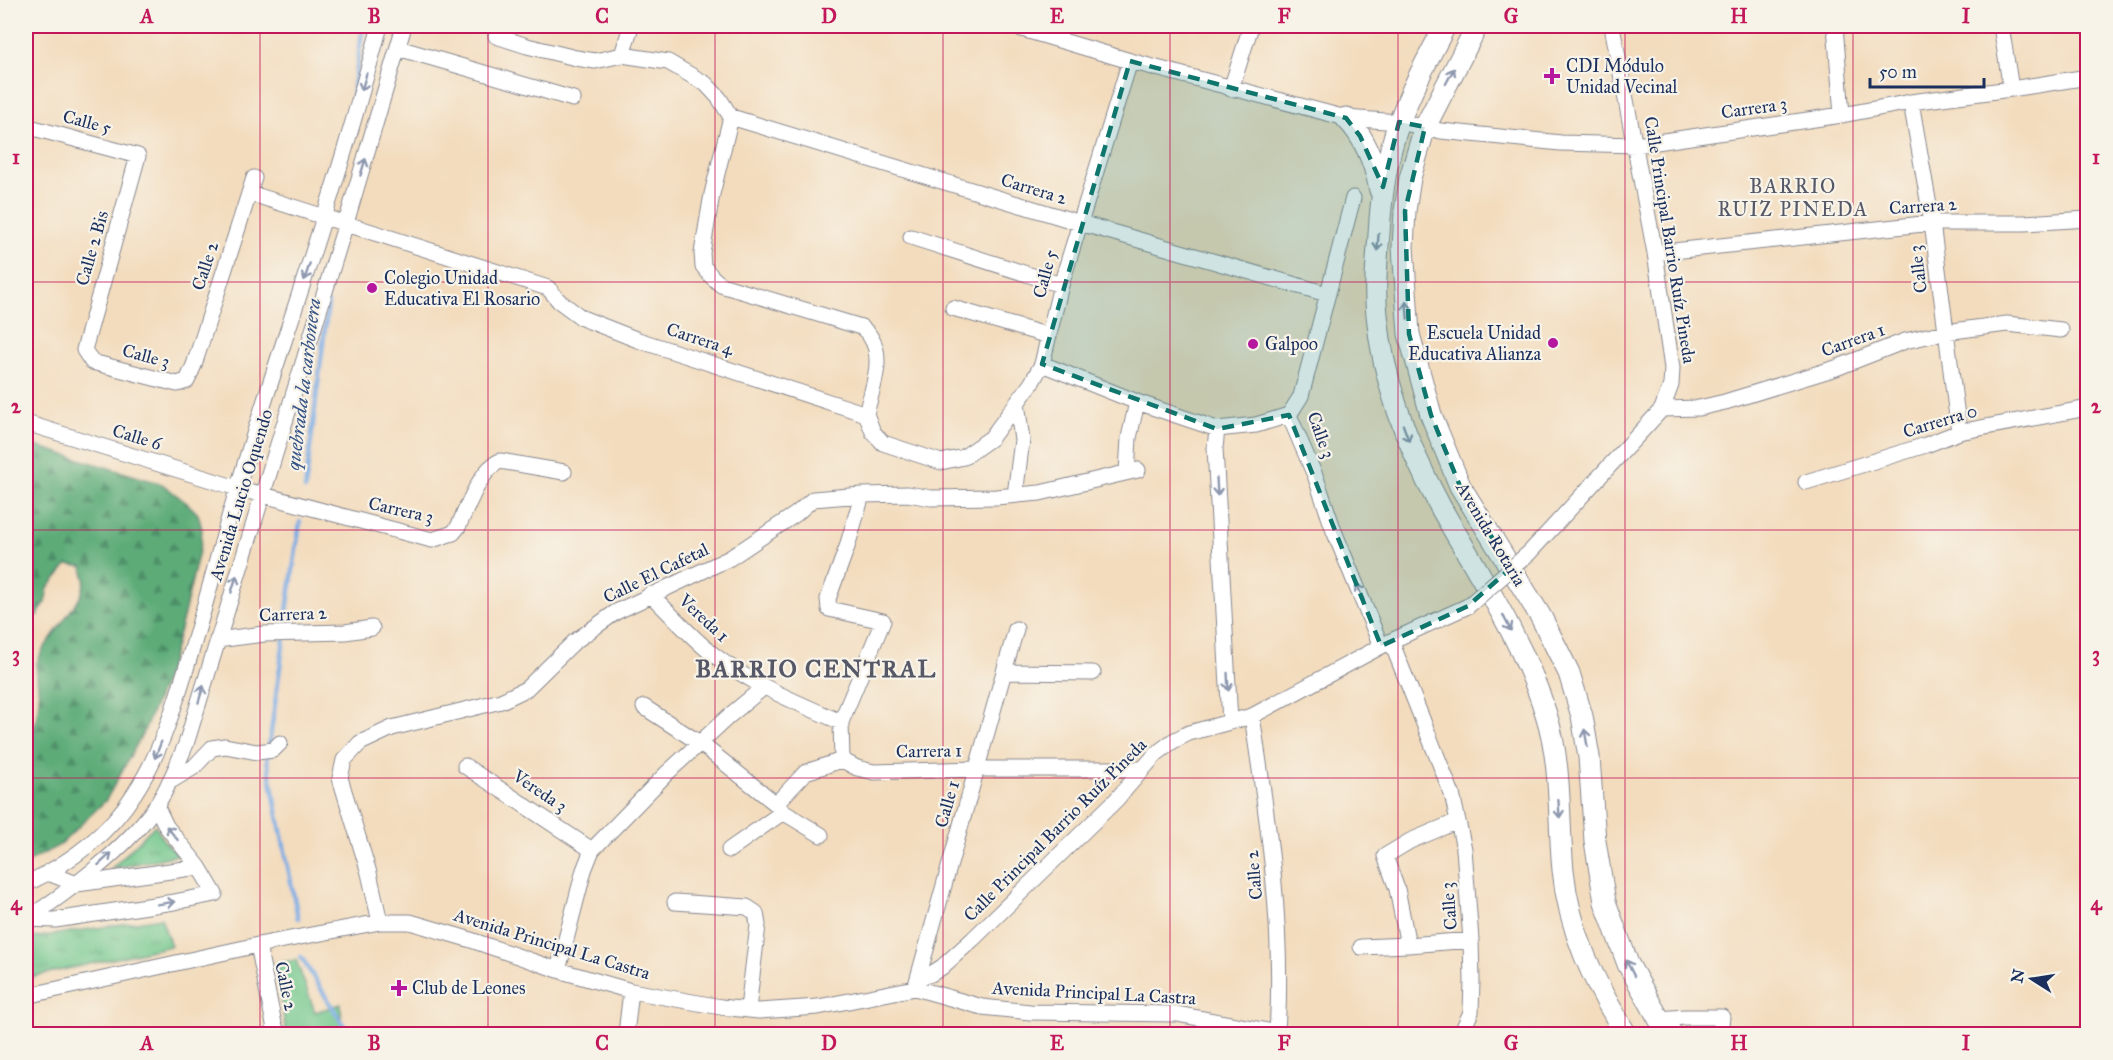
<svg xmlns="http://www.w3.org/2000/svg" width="2113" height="1060" font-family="'IM FELL Great Primer',serif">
<defs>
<pattern id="forest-firs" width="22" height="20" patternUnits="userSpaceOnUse" patternTransform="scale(1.5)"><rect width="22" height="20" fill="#5dac78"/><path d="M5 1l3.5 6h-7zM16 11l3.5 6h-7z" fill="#4c8c66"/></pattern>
<pattern id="park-tufts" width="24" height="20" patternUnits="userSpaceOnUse" patternTransform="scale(1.5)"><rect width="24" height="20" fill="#72c78c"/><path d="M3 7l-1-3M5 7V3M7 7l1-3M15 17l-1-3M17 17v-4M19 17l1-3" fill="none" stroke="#5da276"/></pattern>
</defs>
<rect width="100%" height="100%" fill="#f7f3e8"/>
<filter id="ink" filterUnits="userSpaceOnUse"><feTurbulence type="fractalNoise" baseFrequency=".0167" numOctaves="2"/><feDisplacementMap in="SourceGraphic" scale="12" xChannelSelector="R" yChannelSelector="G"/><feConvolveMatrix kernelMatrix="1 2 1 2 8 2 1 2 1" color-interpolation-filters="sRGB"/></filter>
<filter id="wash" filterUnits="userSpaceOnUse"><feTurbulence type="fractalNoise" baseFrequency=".008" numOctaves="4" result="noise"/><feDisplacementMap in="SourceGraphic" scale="24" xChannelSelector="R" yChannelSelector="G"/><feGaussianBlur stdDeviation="1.35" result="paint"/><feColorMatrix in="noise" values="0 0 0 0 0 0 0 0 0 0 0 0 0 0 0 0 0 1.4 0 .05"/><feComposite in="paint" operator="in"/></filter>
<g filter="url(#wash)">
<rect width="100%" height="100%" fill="#f3dcbd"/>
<path fill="#72c78c" stroke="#467b75" stroke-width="1.5" d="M296,960l19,52 26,-8 1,30h-56l-10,-71z"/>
<path fill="url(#forest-firs)" stroke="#3c6e6b" stroke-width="1.5" d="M26,443l136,41 25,19 11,11 4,15 -1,14 -18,75 -15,55 -24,58 -38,69 -46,45 -34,18v-106l4,-10 7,-32 2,-16 -3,-34 6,-14 39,-55 4,-16 -3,-14 -15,-1 -19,23 -3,15 -7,12 -12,4z"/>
<path fill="url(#park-tufts)" stroke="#467b75" stroke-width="1.5" d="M155,825l9,16 14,14 -67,14z
M161,918l10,28 -145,32v-39z"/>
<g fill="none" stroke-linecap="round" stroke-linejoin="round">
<path stroke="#78aae4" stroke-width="4.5" d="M352,100l11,-74
M305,489l23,-186
M286,618l14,-96
M284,639l-17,121 31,158
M301,957l48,77"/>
</g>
</g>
<g filter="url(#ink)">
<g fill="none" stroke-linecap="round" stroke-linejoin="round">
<defs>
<path id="street" d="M1012,26l118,35 216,57 53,4 42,9 120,12 75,2 206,-30 69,-13 100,-13 77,-12
M1835,26l7,89
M2001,26l10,63
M496,36l31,10 49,12 19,3 27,-6 46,7 38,22 13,14 12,19
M398,48l175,51
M622,55l9,-29
M1231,89l20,-63
M1911,102l21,121 27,209
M731,117l349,106 247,71
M731,117l-19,77 -10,59 1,13 8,10 10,9 140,42c4,3 8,7 10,11 14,21 0,54 -5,76
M26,126l112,30 -54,194 8,12 85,22 10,-3 7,-16 60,-187
M249,193l299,95 11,13 23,17 56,22 228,74 7,18 10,11 58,19 23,-5 27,-19 40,-54 11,-20 19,-79 69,-224
M911,237l150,48
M1655,253l277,-30h92l64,-4
M953,308l96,28
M1042,364l95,38 80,27 39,-4 33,-10
M1662,409l37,-1 26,-6 111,-34 69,-27 40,-9 62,-8 54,6
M1289,415l27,63 18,53 47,115
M1289,415l12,-19 52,-198
M26,423l211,65 195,52 21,-7 5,-6c9,-18 22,-58 42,-66l64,11
M1217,429l-2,19 15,274
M1127,472l2,-34 8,-36
M1806,482l120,-37 33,-13 129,-24
M1015,495l7,-55 -5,-37
M1529,553l133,-144 9,-24 1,-17 -17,-115 -43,-227
M650,594c20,19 39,41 60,58 39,31 85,50 131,70l1,38 15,8 17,4 103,-3h164
M217,640l47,-6 81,-2 27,-4
M1391,641l61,153 12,55 7,91 1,41 -1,31 -10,22
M1004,672l89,1
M644,707l57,37 75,60 7,8 38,23
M1252,716c16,105 32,210 25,316
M841,722l42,-101 -54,-12 -1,-10 19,-52 15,-52
M465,766l127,84
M169,782l25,-15 18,-19 13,-2 32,6 16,-2 7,-7
M776,804l30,-32 36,-12
M1458,821l-48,20 -25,15 12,33 11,56 63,-5
M729,850l54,-38
M48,873l29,11 122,-17
M26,884c42,-20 82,-49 108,-90 24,-36 37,-77 50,-119 20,-62 35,-126 54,-188 27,-92 59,-182 87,-273 20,-63 38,-126 55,-188
M675,902l72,5 9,6 2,12 -10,84
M26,919l29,1 119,-18 41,-8 -16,-27 -33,-41 -10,-21
M26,920c44,-30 99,-70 130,-114 13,-19 21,-41 30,-62l160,-521 58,-197
M380,922l-11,-49 -29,-95 4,-18 16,-17 32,-15 109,-27 25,-12 48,-47 42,-30 114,-54 66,-44 17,-15 49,-4 46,-1 23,4 65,-1 44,-4 98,-23
M258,945l16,79 4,10
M1361,947l47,-2
M558,970l26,-100 8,-20 74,-76 63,-58 35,-29
M918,978l13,-4 11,-7 31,-28 143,-139 40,-46 17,-13 16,-8 63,-17 139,-75 77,-35
M916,985l100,-356
M26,996l232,-51 122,-23h30l58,17 90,31 73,21 90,16 38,4 59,-4 97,-19 67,19 48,5 147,2 107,20
M1659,1019l26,-2h37l-2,17
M626,1034l5,-43"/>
<path id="secondary" d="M1445,26c-16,31 -34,63 -46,97 -13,35 -18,74 -20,111 -2,27 -5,54 -2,81 6,68 32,134 64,193 38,67 82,132 105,206 16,50 12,104 17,156 6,61 31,113 63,164
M1477,26l-52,101 -15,51 -5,33 -2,36 6,87 22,81 29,71 81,131 28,56 13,43 7,41 6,84 10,61 23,62 31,55 13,15
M1346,118c19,19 29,46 34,72"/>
</defs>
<use href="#street" stroke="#87868e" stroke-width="17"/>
<use href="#secondary" stroke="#87868e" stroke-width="23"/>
<use href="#street" stroke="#fff" stroke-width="15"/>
<use href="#secondary" stroke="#fff" stroke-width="21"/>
<defs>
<path id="street-bridge" d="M1468,606l61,-53"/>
</defs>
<use href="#street-bridge" stroke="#87868e" stroke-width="17" stroke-linecap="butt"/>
<use href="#street-bridge" stroke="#fff" stroke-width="15"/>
</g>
<defs><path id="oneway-shaft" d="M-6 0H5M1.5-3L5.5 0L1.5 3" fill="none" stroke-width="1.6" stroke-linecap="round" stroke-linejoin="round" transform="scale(1.5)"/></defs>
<g stroke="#8d97ae">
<use href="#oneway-shaft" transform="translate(1450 76) rotate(-62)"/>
<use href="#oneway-shaft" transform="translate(364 82) rotate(106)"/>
<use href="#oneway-shaft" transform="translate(363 167) rotate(-73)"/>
<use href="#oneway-shaft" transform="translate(1378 242) rotate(94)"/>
<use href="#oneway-shaft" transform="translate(307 272) rotate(108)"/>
<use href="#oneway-shaft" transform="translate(1407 310) rotate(-95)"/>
<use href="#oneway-shaft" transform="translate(1406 433) rotate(70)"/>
<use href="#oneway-shaft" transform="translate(1217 487) rotate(87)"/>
<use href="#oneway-shaft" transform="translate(234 584) rotate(-73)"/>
<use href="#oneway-shaft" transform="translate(1360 592) rotate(-112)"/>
<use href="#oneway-shaft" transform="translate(1507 623) rotate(63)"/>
<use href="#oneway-shaft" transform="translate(1228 682) rotate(87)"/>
<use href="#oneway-shaft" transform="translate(201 694) rotate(-73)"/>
<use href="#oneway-shaft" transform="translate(1586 738) rotate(-100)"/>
<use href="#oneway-shaft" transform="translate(158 750) rotate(112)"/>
<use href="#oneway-shaft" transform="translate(1559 809) rotate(86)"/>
<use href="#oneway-shaft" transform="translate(172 833) rotate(-129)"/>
<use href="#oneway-shaft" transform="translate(105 859) rotate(-42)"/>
<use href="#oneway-shaft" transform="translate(166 903) rotate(-9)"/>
<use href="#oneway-shaft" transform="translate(1630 968) rotate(-117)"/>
</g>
</g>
<path fill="#0f766e" fill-opacity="0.2" stroke="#0f766e" stroke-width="4.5" stroke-dasharray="12 8" stroke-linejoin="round" d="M1130,61l216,57 14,18 23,51 16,-65 26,5 -20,84 4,123 22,81 29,71 51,82 -43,38 -87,40 -92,-231 -72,14 -175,-65z"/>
<path fill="none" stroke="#c2185b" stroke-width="1.5" stroke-opacity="0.55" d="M260,26v1008M488,26v1008M715,26v1008M943,26v1008M1170,26v1008M1398,26v1008M1625,26v1008M1853,26v1008M26,282h2062M26,530h2062M26,778h2062"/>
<g fill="#b5179e" stroke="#f7f3e8" stroke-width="2">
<path d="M1549 67h6v6h6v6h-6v6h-6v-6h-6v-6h6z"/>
<circle cx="372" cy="288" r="6"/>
<circle cx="1553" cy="343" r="6"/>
<circle cx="1253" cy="344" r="6"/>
<path d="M396 979h6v6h6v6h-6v6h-6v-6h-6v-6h6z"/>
</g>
<g text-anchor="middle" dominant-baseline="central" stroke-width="4.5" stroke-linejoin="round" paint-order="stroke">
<g font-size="18" fill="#1b2f5e" stroke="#f7f3e8" text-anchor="start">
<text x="1566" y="66">CDI Módulo<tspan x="1566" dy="21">Unidad Vecinal</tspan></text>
<text x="384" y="278">Colegio Unidad<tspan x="384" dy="21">Educativa El Rosario</tspan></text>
<text x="1541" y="333" text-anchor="end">Escuela Unidad<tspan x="1541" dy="21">Educativa Alianza</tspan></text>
<text x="1265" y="344">Galpoo</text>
<text x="412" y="988">Club de Leones</text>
</g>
<g font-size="18" fill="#1b2f5e" stroke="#f7f3e8">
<text transform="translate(1754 108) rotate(-8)">Carrera 3</text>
<text transform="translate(87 122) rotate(15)">Calle 5</text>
<text transform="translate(1034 189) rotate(17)">Carrera 2</text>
<text transform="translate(1923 206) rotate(-4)">Carrera 2</text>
<text transform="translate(1670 240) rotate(81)">Calle Principal Barrio Ruíz Pineda</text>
<text transform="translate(92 248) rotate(-74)">Calle 2 Bis</text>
<text transform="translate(205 266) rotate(-72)">Calle 2</text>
<text transform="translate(1918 269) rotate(-97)">Calle 3</text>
<text transform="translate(1045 274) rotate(-75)">Calle 5</text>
<text transform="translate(700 339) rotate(18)">Carrera 4</text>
<text transform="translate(1853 340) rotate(-20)">Carrera 1</text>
<text transform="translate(146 356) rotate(15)">Calle 3</text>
<text transform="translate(1940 421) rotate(-17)">Carrerra 0</text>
<text transform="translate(1321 435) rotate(70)">Calle 3</text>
<text transform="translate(137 437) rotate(17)">Calle 6</text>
<text transform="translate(241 495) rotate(-73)">Avenida Lucio Oquendo</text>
<text transform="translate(401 510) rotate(13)">Carrera 3</text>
<text transform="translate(1491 534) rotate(59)">Avenida Rotaria</text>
<text transform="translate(656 573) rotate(-26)">Calle El Cafetal</text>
<text transform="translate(293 614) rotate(-2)">Carrera 2</text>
<text transform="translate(704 618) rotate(43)">Vereda 1</text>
<text transform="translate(929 751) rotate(-1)">Carrera 1</text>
<text transform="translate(540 791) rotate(34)">Vereda 3</text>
<text transform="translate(947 804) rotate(-74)">Calle 1</text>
<text transform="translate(1055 830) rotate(-45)">Calle Principal Barrio Ruíz Pineda</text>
<text transform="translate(1254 875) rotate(-95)">Calle 2</text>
<text transform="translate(1449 906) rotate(-95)">Calle 3</text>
<text transform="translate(552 944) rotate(17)">Avenida Principal La Castra</text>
<text transform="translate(286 986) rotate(78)">Calle 2</text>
<text transform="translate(1094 993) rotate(3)">Avenida Principal La Castra</text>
</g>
<g font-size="20" letter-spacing="1.5" fill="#565867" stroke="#f7f3e8">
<text x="1793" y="186">BARRIO<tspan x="1793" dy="23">RUIZ PINEDA</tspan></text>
</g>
<g font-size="20" font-style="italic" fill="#375486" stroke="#f7f3e8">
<text transform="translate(303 384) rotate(-83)">quebrada la carbonera</text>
</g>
<g font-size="24" font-weight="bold" letter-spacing="1.5" fill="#565867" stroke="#f7f3e8">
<text x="816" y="669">BARRIO CENTRAL</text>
</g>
</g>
<rect width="2113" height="1060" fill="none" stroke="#f7f3e8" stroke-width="66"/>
<g transform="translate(2032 979) rotate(282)" stroke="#f7f3e8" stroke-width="4.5" paint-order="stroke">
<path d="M0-4.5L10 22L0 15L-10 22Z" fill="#1b2f5e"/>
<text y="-9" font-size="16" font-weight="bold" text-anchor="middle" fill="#1b2f5e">N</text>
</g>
<path d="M1870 78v9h114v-9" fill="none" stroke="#1b2f5e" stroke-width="3"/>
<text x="1879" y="78" font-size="18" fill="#1b2f5e" stroke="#f7f3e8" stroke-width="4.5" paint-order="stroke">50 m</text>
<rect x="33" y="33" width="2047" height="994" fill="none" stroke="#c2185b" stroke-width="2"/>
<g font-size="20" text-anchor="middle" font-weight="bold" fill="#c2185b">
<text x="147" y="23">A</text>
<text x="374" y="23">B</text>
<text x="602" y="23">C</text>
<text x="829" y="23">D</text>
<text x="1057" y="23">E</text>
<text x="1284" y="23">F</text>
<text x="1511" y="23">G</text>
<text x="1739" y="23">H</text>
<text x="1966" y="23">I</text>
<text x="16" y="164">1</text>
<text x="2096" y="164">1</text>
<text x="16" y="413">2</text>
<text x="2096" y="413">2</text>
<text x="16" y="661">3</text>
<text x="2096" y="661">3</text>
<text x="16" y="910">4</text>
<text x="2096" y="910">4</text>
<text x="147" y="1050">A</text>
<text x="374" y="1050">B</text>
<text x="602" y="1050">C</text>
<text x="829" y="1050">D</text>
<text x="1057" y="1050">E</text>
<text x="1284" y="1050">F</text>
<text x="1511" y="1050">G</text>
<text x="1739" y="1050">H</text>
<text x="1966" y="1050">I</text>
</g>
</svg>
